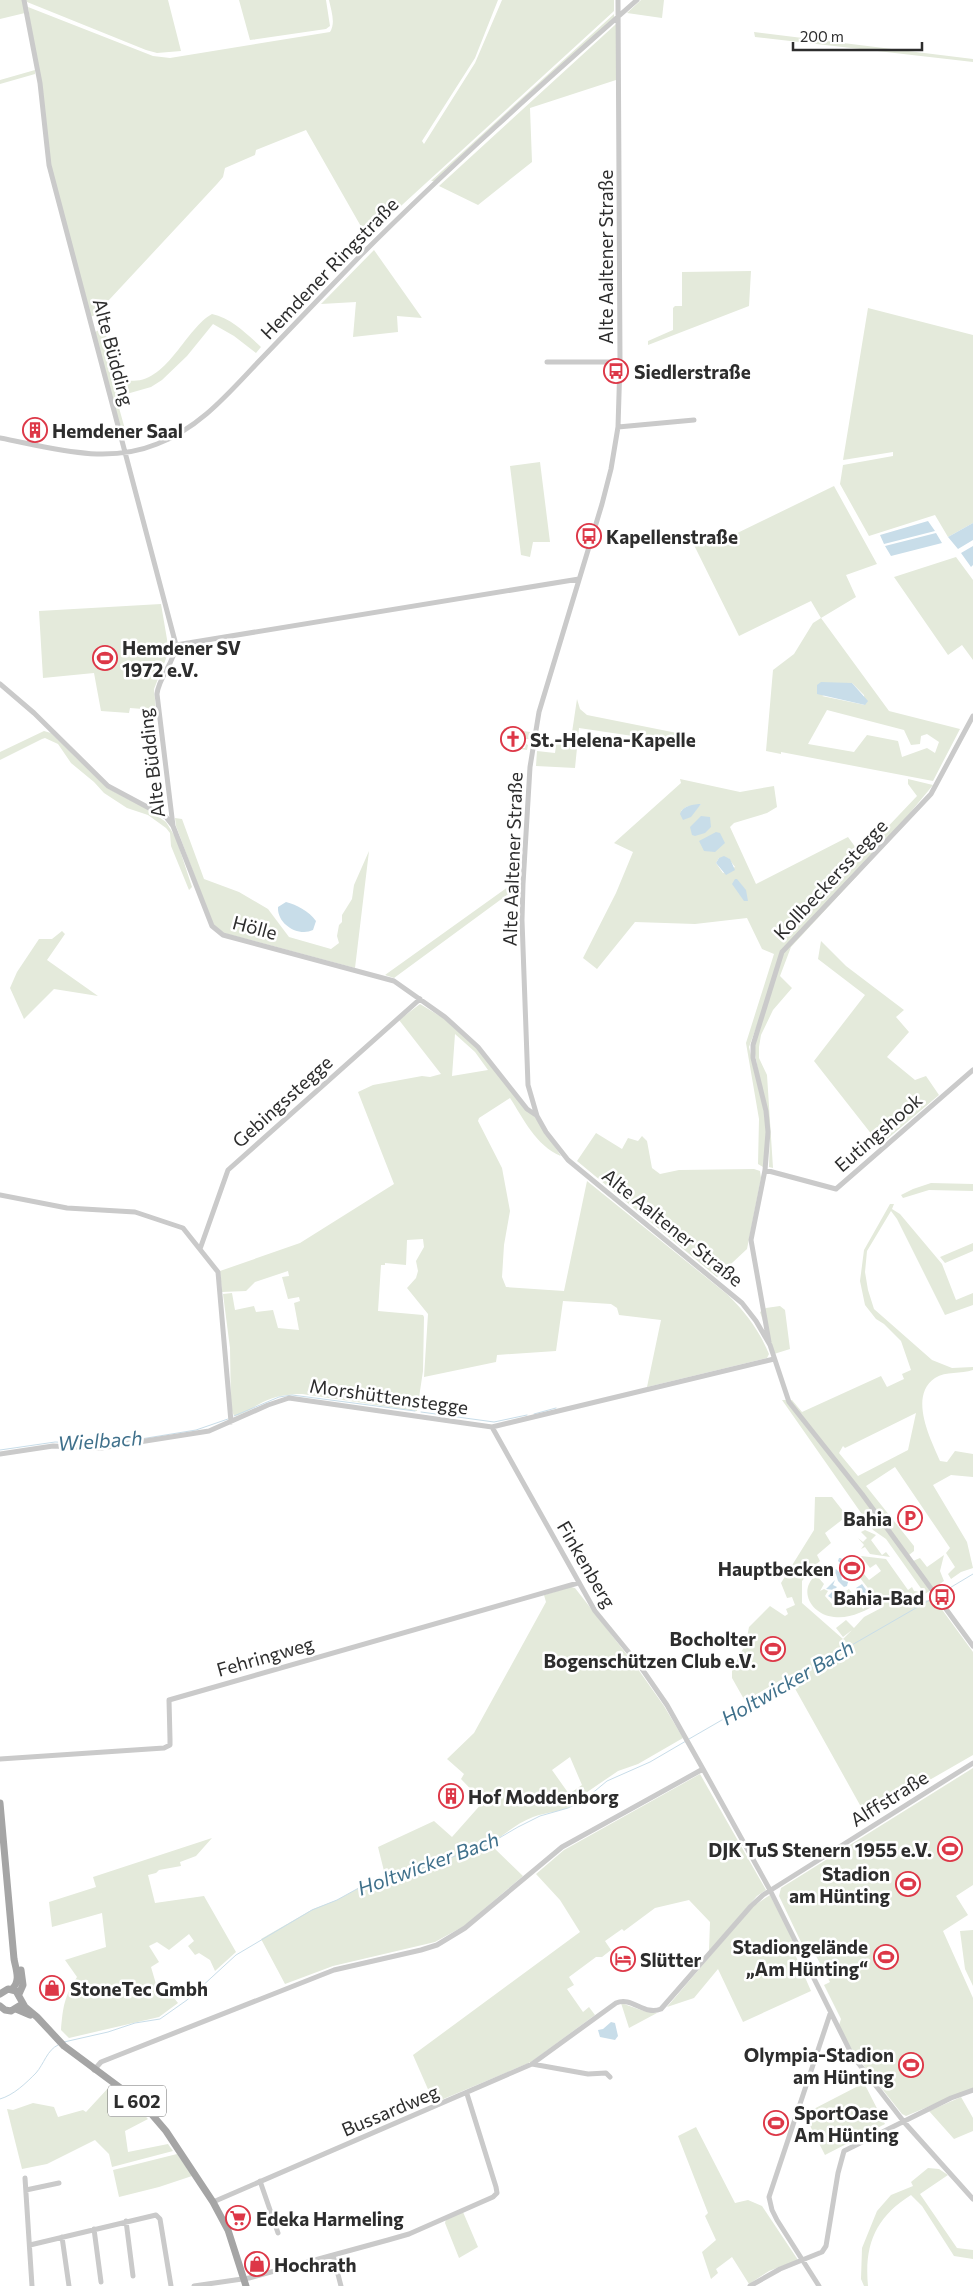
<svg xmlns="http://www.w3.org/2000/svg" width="973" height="2286" font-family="Commissioner,sans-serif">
<rect width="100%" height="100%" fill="#fff"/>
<path fill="#e4eadb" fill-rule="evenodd" d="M0,0h23l2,13 -25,6z
M26,0h142l13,51 -24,2 -11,-3 -119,-48z
M239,0h87l4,26 -4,3 -76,11z
M329,0h169l-23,58 -53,83 2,3 51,-81 27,-63h112v11l-247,226 -61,-107 -50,20 -1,5 -30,13 -2,9 -6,7 -122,131 -5,2 -39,-150 -23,-160 125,49 17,2 160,-26c6,-9 1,-22 -1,-32z
M641,0h23l-2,18 -35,-5z
M614,14v4l-179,163h-4z
M616,24v56l-86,28 2,54 -54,43 -39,-19z
M754,32l219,27v3l-218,-25z
M35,70v4l-35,10v-4z
M374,250l48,68 -25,-2 1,16 -45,5 3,-35 -35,2z
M751,271l-2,35 -101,39v-4l25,-11v-22l2,-2h7v-34z
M868,308l105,27v188l-25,14 -13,-22 -66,21 -29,-52 3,-19 50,-9v-4l-50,8z
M212,314c19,4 35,20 49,33l-5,6 -22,-17 -21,-12 -26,32 -25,24 -11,7 -35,10 12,43 -5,-1 -28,-107 6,-3 4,4 18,46c41,13 61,-50 89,-65z
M540,462l10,80h-17l-3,15 -9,-2 -11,-89z
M834,486l43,78 -31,11 10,22 -35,21 68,93 71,18 -27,52 -152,-29v2l-15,-3 7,-81 21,-16 19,-31 8,-5 -10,-17 -72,35 -48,-97 32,1zM852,683l12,12 1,10 -43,-9zM827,710l77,20 7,15 9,-1 1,-8 6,-2 12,8 -4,11 -8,-5 -25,9 -4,-16 -31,-6 -13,17 -46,-8z
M956,557l17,23v80l-11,-15 -14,10 -54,-78z
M161,604l8,47 -15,38 2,21 -26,-2 -1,5 -28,-2 -7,-38 -51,5 -4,-67z
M577,699l3,10 7,6 95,19 -9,8 -94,-14 -4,40 -39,-2 1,-15 18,2 2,-15 14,1z
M504,728l26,4 -1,7h-4l-1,-5 -5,6 -11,-5 -1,5 10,3 2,-2 3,3v4h3l1,-4 2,1 -1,5 -26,-4z
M44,731l7,2 56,55 42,22 17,12 10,16 16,49 -3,3 -18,-44 -1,-13 -4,-5 -18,-13 -21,-7 -23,-15 -10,-11 -23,-19 -13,-19 -13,-6 -3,1 -42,21v-8z
M680,779l60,13 34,-6 3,21 -10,6 -33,10 -4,4 26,57 92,-47 13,18 56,-59 -9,-12v-5l25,6 -66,80 -76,82 -11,29 12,12 -19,22 -12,25 -2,12v11l8,17 6,93 -4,-1 1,-30 -16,-89 23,-76 -28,75 14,57 3,24v33l-3,6 -5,-3 1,-45 -13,-76 28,-89 -12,-5 -15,-31 -52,6 -60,-2 -38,47 -14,-11 33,-65 17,-41 -19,-9 67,-60zM701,804l-9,10 -11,-3 5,-4zM719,858h9l7,9 -12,6 -7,-10z
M175,818l7,1 22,60 35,13 29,17 21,28 42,12 8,-6 -2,-7 2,-11 3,-3v-7l10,-16 2,-14 15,-34 -14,117 -131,-35 -11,-8 -37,-99z
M519,879h3v5l-128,94 -9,-3z
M62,931l3,3 -18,26 51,36 -44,-7 -30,30 -14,-31 7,-16 22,-33h13z
M821,941l25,25 58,44 -8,7 13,15 -22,25 28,23 11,-4 13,19 -59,50 -66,-84 51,-66 -47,-36z
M420,1004l23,14 34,30 58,69 26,39c-25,-10 -38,-38 -51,-58l-31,20 -1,3 24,47 8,43 -6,34 -2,32 4,10 58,4 23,-110 141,114c18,18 31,35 41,59l-2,4 -120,29 14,-67 -42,-5 -2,-7 -6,-4 -48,-3 -7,50 -59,4 -1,7 -72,15 4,-63 -21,-26 9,-10 2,-7 -2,-10 8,-14 -1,-8 -16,1 -1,25 -21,-2v2h-4l-3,46 45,4 1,2 -1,54 -6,40 -115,-17c-13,0 -27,2 -39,8 -10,5 -18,12 -29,14l-3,-8 -1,-60 -7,-54 9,-1 3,17 19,-4 2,6 17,-2 5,18 21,2 -5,-27 6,-2 -1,-4 -11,2 -6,-22 7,-1 -1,-5 -33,11 -9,9 -24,1 -2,-21 80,-28 94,-59 -36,-92 15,-7 49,-9 8,1 11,-3 -42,-54zM455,1034l20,18 13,18 -36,6z
M596,1133l26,16 6,-11 10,3 4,-5 5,5 5,27 8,6 19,-4 75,-1 6,2 1,7 -14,71 -30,28 -140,-116z
M931,1183l42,1v7l-44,-1 -26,8 -2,-3 12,-6z
M890,1204h4l-2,5 8,5 42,50 14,36 17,-7v12l-28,10 -48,-96 -6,-8 -24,40 -2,21 3,18 6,19 58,51 20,8 21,-1v3c-12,4 -27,1 -38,8 -27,18 -4,62 5,83l7,1 8,-11 18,3v23l-22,-2 -18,10 34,57 6,26 -12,4 -10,7 -3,-5 7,-7 -9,-14 4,-5 -55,-81 -29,19 48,60v5l-5,4 4,6 7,-3 7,9 17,-12 -4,16 4,10 -19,13 -39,-55 -13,-9 -91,-130h10l10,12 79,-36 6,11 17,-8 -2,-5 9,-4 -10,-29 -17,-17 -8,-5 -11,-14 -5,-24 4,-31zM916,1413l-8,37 -50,26 -19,-23 4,-7 2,2z
M973,1243v8l-28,12 -5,-6z
M780,1306l5,4 5,39 -16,5 -14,-42 6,-4z
M815,1497h17l15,19 -22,17 6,10 -14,12 3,6 -7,6 -2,-3 -8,6 3,6 -4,5v22l41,36 9,-9 -9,7 -7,-9 10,-8 8,8 10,-11 19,-10 -23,-29 4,-4 5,6 12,-9 -5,-7 -6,4 -9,-12 25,3 22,31 4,-3 2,4 8,1 1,4 -9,5 21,-1 38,52v103l-80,46 -28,13 -77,-138 -43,25 -13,-23v-8l14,-27 3,-16 21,-21 15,10 3,-2 -2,-5 9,-4 -3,-8 -5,1 -6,-15 33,-53z
M865,1530l11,5 -5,5 11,15 4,-3 4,5 -20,-3 -5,-7 -4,2 3,-4 -6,-7 5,4 4,-4 -6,-6z
M816,1575l8,9 -4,7 4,-2 4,2 -3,5 7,8 6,-3h5l3,-10 3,-2 14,20 12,-11 4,5c-14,8 -29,16 -45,14 -22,-2 -37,-26 -18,-42z
M571,1587l4,1 60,77 29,41 19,32 -45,26 -20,7 -44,30 1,3c-13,8 -28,8 -42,13 -16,6 -29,18 -43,27l33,32 -59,50 -29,16 -102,24 -48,18 -24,-45 52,-30 24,-9 38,-21h11l-8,-32 56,-26 18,16 31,-35 -22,-23 3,-5 -17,-15 27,-26 72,-131 -2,-7zM570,1757l12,28 -13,9 -17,-24z
M973,1768v117l-17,11 12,19 -25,16 30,67v90l-67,28 -4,-2 -49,-62 -14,-27 2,-6 -17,-34 6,-3 -22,-41 -6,3 -23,-48 2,-8z
M700,1774l66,116 -9,6 -48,55 1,-29 -21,-22 -34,8 -31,23 -2,-2 -17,12 6,9 -9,7h-6l-27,20 5,8 -7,4 16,23 6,-5 6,8 -64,47 -97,41 -21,-48 167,-123 -20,-32 -24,-26 28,-24z
M212,1838l-16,18 -16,6 1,4 -22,4 -3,3 -8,2 7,28 49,-7 32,56 -21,19 -5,-11 -11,-7 -4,2 -7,-9 6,-5 -5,-7 -20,16 -12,-8 -8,4 10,16 -8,5 5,17 10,12 4,-3 8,10 -19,14 -90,21 -8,-8c2,-23 3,-33 16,-53l-12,-17 41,-13 -4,-34 -50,14 -3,-25 47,-15 -3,-10z
M770,1895l28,55 -4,2 17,39 -68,31 -25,-53 -24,29 -27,9 85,-100z
M973,1930v56l-8,-17 -5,-38z
M621,2003l23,8 13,2 -28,15z
M864,2083l21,41 -60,31 -21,-41z
M110,2086l22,16 16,17 -23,12 3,21 40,-8 5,7 -61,16 -3,-13 -14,-14 -48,24 -25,5 -15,-60 6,1 20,-7 21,4 4,10 25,-7 3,2z
M961,2097l12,21v13l-19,8 -25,-28z
M696,2127l39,76 13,-3 14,6 36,54 -29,11 -20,13 -17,-27 -16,12 2,4 -7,6 -9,-27 14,-12 -11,-24 3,-3 -30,-77z
M177,2154l15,22 -33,11 -40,10 -6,-27z
M928,2168l11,1 9,6 -28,19 37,54 16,2v9l-19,-3 -32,-50 -11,-11c-35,22 -47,49 -43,91h-4l-3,-7 1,-31 15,-37 14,-16 22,-9 -2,-4z
M463,2212l15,35 -19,11 -14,-35 1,-4z"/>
<path fill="#c8dde9" d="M928,521l7,10 -51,13 -4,-9z
M973,523v17l-15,9 -10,-12z
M936,533l6,10 -51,13 -6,-10z
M973,546v19l-2,2 -10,-14z
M821,682l31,1 16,18 -3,4 -48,-11v-9z
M701,804l-10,13 -8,3 -3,-6c2,-8 14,-10 21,-10z
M701,816l9,1 1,10 -6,6 -10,3 -3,-1 -2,-8z
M716,832l4,1 5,10 -10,9 -11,-1 -5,-10z
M724,856l6,3 5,11 -9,5 -10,-12 3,-5z
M735,879h2l9,11 2,11h-4l-12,-17z
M286,902c11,3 23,9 30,19l-3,9c-15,7 -36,-6 -35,-23z
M839,1558h2l4,6 10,-3 6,5 -4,3 2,3 -8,6 -5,-4 1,-5 -9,-8z
M836,1569l5,5 1,6 6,2 -1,4 -3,1 -6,-6 -2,-7 -4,-2z
M835,1580l-2,5 4,2 -2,2 7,9 -8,2 -6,-4 6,-6 -8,-1z
M862,1584l10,14 -6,4 -10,-14z
M611,2022l4,1 3,13 -3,4 -15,-3 -2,-7 5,-1z"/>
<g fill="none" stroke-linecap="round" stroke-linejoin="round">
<path stroke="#c8dde9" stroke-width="1" d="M421,1412l73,10 33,-7
M534,1414l22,-6
M234,1416l45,-19 13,-2 123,16
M0,1450l55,-8 55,2 86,-14 32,-11
M938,1595l35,-21
M689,1739l246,-142
M64,2042l44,-10 27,-9 25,-4 27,-19 49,-45 76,-45 25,-10 38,-21h11l16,-4 87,-31 29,-17 22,-11 28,-8 16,-8 23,-19 43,-19 36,-21
M0,2099c14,-4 26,-16 36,-26 8,-9 11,-23 22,-28"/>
<path stroke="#cacaca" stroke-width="5" d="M24,0l16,83 9,82 127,480c-2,19 -17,31 -19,49l16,132
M618,0l2,362 -2,65 -7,42 -9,35 -63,208 -9,55 -7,117 -1,36 6,165 9,31 9,16 22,28 174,143 14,18 14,24 19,57 73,92 111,152
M547,362h73
M618,427l76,-7
M0,438c52,10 106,27 157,6 45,-17 74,-54 107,-88 32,-33 64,-67 96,-100 89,-89 183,-173 277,-256
M176,645l403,-66
M0,684l34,29 74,73 58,31 7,9 39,100 11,9 171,46 51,36 33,30 49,62 9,6
M765,1170l71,19 137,-119
M0,1195l67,13 68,4 48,16 35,44 13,150
M200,1249l28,-79 192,-171
M769,1342l-18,-102 14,-70 3,-38 -2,-21 -13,-53v-13l29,-93 149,-158 42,-78
M492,1427l103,184 45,55 27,39 36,64
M0,1454l53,-8 48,2 108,-17 59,-26 21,-7 203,29 282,-68
M0,1759l164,-11 6,-3v-6l-1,-39 409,-117
M532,2064l56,10 18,-1 4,4
M94,2070l7,-8 233,-92 87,-20 16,-5 28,-17 97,-81 141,-78 67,121 82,165 52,67 69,77
M25,2178l7,108
M260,2181l18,52
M26,2190l33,-7
M213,2202l319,-138 84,-61c16,-7 28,13 45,6l90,-103 12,-11 210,-132
M126,2221l7,55
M94,2229l7,53
M62,2237l7,49
M30,2245l126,-30 4,4 11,67
M333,2255l8,31
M194,2286l55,-8 139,-38 21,-6 84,-37 4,-4 -1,-6 -29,-93
M750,2286l30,-17 42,-17 4,-6 12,-73 6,-22 107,-53 22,-8
M819,2286l-42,-66 -5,-10 -3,-13 61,-183"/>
<path stroke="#a5a5a5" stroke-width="7" d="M0,1803l14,156c2,11 7,22 -2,30
M0,1994l8,-5 8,2 9,16 12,10 27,29 70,52 14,12 18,21 47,71 15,28 18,56
M19,1994l4,-9 -2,-15
M0,2006l5,4 6,1 8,-5
M16,2009l14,6"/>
</g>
<defs>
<symbol id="bus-ring" viewBox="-11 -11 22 22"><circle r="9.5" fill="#fff" stroke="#dd3747" stroke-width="1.5"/><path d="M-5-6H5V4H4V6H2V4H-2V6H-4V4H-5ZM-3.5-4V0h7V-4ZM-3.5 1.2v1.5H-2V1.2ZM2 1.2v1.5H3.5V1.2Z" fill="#dd3747"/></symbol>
<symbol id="building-ring" viewBox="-11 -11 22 22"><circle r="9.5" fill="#fff" stroke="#dd3747" stroke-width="1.5"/><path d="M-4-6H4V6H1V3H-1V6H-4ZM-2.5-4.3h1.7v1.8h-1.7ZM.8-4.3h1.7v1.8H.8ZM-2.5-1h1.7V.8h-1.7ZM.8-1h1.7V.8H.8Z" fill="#dd3747"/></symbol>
<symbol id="stadium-ring" viewBox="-11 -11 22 22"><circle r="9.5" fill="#fff" stroke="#dd3747" stroke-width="1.5"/><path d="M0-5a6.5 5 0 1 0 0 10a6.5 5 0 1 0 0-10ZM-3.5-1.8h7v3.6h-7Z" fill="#dd3747"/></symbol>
<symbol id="church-ring" viewBox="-11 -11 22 22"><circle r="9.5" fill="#fff" stroke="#dd3747" stroke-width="1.5"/><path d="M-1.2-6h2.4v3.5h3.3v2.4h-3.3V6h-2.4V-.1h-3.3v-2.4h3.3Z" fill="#dd3747"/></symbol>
<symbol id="parking-ring" viewBox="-11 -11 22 22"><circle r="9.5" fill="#fff" stroke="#dd3747" stroke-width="1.5"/><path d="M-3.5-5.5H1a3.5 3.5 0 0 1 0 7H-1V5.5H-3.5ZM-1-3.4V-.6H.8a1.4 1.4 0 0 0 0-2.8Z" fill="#dd3747"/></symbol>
<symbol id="hotel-ring" viewBox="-11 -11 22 22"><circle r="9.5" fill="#fff" stroke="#dd3747" stroke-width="1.5"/><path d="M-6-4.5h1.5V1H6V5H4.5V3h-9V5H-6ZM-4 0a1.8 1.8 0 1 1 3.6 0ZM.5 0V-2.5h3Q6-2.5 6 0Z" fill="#dd3747"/></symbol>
<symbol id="shop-ring" viewBox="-11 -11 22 22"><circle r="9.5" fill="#fff" stroke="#dd3747" stroke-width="1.5"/><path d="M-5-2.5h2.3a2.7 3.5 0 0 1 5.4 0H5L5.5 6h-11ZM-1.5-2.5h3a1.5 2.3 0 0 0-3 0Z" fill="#dd3747"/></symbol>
<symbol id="supermarket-ring" viewBox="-11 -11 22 22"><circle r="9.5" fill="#fff" stroke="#dd3747" stroke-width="1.5"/><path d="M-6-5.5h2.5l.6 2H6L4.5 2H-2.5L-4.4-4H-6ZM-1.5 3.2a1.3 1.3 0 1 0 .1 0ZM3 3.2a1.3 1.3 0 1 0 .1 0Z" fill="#dd3747"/></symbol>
</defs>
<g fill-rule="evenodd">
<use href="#bus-ring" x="602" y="357" width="28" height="28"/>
<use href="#building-ring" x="21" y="416" width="28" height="28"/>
<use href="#bus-ring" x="575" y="522" width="28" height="28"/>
<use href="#stadium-ring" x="91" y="644" width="28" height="28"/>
<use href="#church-ring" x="499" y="725" width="28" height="28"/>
<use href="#parking-ring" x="896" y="1504" width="28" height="28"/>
<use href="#stadium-ring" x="838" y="1554" width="28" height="28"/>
<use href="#bus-ring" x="928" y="1583" width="28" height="28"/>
<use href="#stadium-ring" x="759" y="1635" width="28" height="28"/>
<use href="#building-ring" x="437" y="1782" width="28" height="28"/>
<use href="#stadium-ring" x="936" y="1835" width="28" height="28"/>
<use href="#stadium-ring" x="894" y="1870" width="28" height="28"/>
<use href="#stadium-ring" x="872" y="1943" width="28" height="28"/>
<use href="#hotel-ring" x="609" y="1945" width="28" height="28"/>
<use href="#shop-ring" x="38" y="1974" width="28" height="28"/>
<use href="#stadium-ring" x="897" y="2051" width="28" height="28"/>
<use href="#stadium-ring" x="762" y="2109" width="28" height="28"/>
<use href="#supermarket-ring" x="224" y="2204" width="28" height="28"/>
<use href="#shop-ring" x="243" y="2250" width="28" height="28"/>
</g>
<g text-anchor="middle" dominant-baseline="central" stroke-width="5" stroke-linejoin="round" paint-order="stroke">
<rect fill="#fff" stroke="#6c6c6c" stroke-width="1" x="108" y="2085.5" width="58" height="31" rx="4"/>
<g font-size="18" font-weight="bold" fill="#2d2d2d">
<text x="137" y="2101">L 602</text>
</g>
<g font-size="19" fill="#2d2d2d" stroke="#fff">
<text transform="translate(605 257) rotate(-90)">Alte Aaltener Straße</text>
<text transform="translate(329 268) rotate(-46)">Hemdener Ringstraße</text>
<text transform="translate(114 352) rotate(75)">Alte Büdding</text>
<text transform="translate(151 763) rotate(-97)">Alte Büdding</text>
<text transform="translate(512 859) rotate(-88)">Alte Aaltener Straße</text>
<text transform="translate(830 879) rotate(-47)">Kollbeckersstegge</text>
<text transform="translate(255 927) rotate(15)">Hölle</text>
<text transform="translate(282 1101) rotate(-42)">Gebingsstegge</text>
<text transform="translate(878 1132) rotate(-41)">Eutingshook</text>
<text transform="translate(673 1227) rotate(39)">Alte Aaltener Straße</text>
<text transform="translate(389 1396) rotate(8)">Morshüttenstegge</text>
<text transform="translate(587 1564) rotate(60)">Finkenberg</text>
<text transform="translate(265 1656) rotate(-16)">Fehringweg</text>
<text transform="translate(889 1798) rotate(-32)">Alffstraße</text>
<text transform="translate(390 2110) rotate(-23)">Bussardweg</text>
</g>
<g font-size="19" font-weight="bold" fill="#2d2d2d" stroke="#fff" text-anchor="start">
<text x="634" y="371">Siedlerstraße</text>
<text x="52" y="430">Hemdener Saal</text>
<text x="606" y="536">Kapellenstraße</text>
<text x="122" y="647">Hemdener SV<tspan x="122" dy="22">1972 e.V.</tspan></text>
<text x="530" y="739">St.-Helena-Kapelle</text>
<text x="892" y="1518" text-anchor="end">Bahia</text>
<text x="834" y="1568" text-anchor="end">Hauptbecken</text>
<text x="924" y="1597" text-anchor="end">Bahia-Bad</text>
<text x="756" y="1638" text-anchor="end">Bocholter<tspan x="756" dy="22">Bogenschützen Club e.V.</tspan></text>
<text x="468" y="1796">Hof Moddenborg</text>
<text x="932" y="1849" text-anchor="end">DJK TuS Stenern 1955 e.V.</text>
<text x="890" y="1873" text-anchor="end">Stadion<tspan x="890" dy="22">am Hünting</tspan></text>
<text x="868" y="1946" text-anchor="end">Stadiongelände<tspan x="868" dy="22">„Am Hünting“</tspan></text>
<text x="640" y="1959">Slütter</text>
<text x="70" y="1988">StoneTec Gmbh</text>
<text x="894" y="2054" text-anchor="end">Olympia-Stadion<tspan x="894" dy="22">am Hünting</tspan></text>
<text x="794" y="2112">SportOase<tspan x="794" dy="22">Am Hünting</tspan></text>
<text x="256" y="2218">Edeka Harmeling</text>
<text x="274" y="2264">Hochrath</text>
</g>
<g font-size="20" font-style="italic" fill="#3f708b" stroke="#fff">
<text transform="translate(100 1440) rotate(-4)">Wielbach</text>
<text transform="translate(787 1682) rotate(-30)">Holtwicker Bach</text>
<text transform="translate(428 1863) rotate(-20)">Holtwicker Bach</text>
</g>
</g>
<path d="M793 42v8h129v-8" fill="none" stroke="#2d2d2d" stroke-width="2.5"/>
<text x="800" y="42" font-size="15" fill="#2d2d2d" stroke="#ffffff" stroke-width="4" paint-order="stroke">200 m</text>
</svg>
